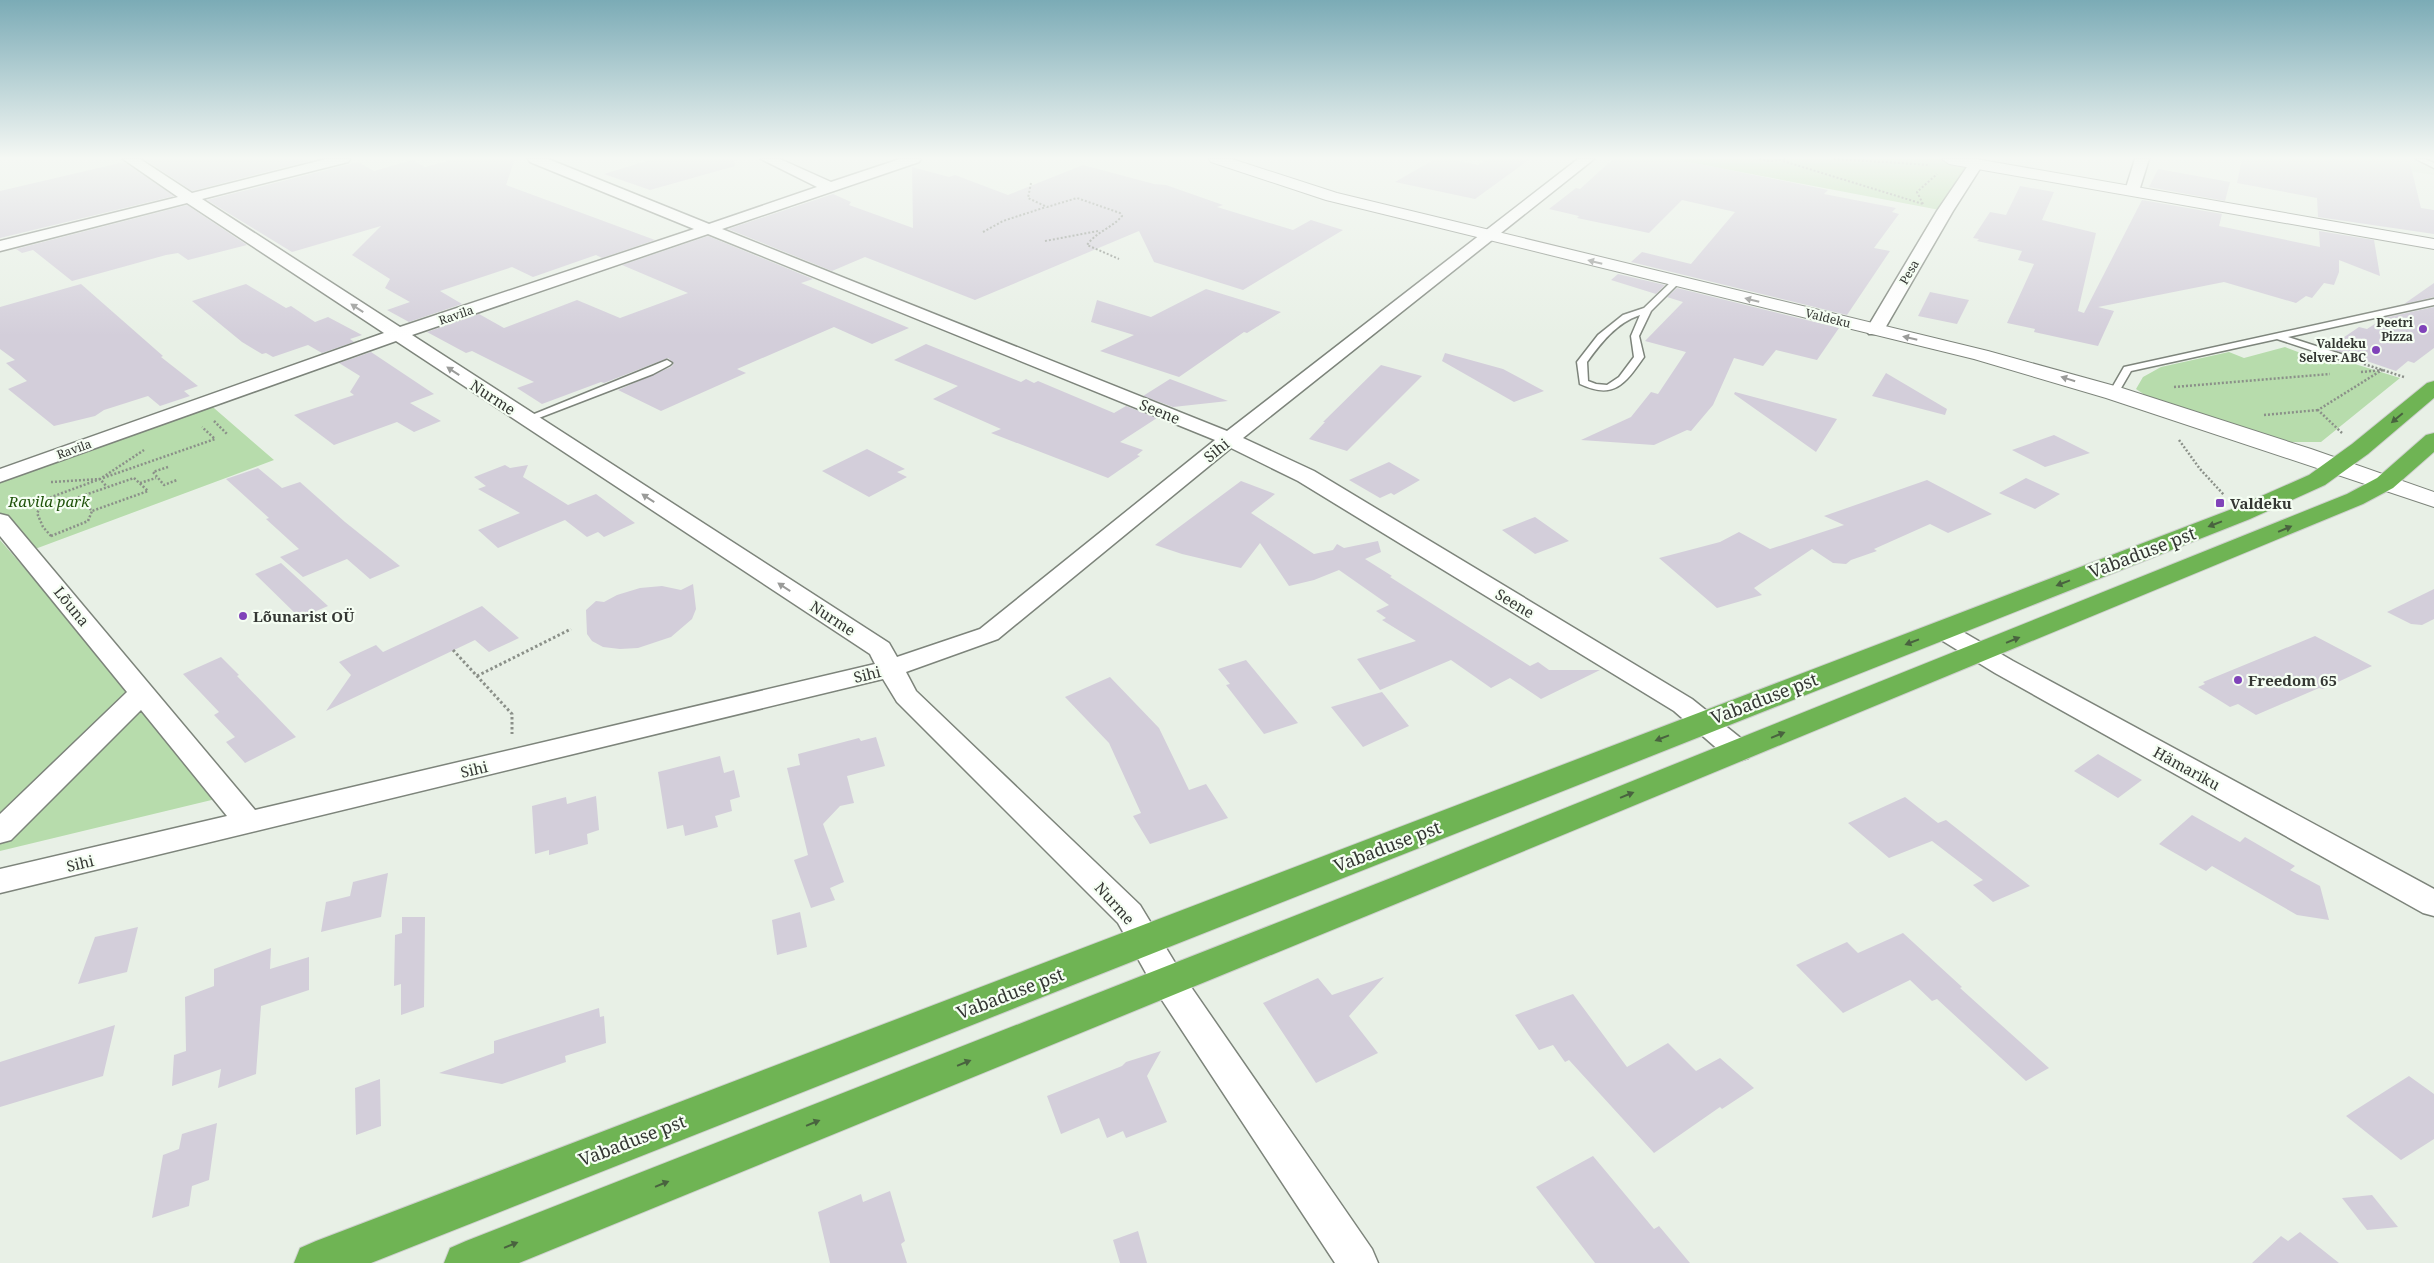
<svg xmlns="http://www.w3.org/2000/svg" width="2434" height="1263" font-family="'Noto Serif',serif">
<rect width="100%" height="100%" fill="#e8f0e6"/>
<path fill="#dae7d7" d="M2334,159h100v16z"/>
<path fill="#b7dcac" d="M1672,159h277l27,5 -31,47z
M2285,347l45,17h25l45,14 -79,64h-31l-142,-45 -12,-8 7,-12 18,-10 68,-15 15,6z
M207,402l67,58 -247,92 -27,-31v-45z
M0,540l224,257 -224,54z"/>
<path fill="#d3ceda" d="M144,159h160l5,2 -117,30z
M455,159h60l-9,26 149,55 -53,18 -6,-3 -63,22 -21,-10 -72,24 22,13 -53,18 -22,-12 23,-8 -25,-14 5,-9 -38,-24 29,-29 -89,26 -85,-52 151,-38 16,9 38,-11 13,7z
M653,159h81l1,7 -85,24 -46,-16z
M1435,159h15l28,6 8,-6h44l-55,40 -80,-17z
M1613,159h62l153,31 -4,4 72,14 -4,4 7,2 -25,34 16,3 -43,64 -216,-53 11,-10 49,12 44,-52 -53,-12 -33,33 -72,-15 2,-2 -30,-7 27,-21 4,1z
M2242,159h167l12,49 13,2v24l-116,-17 -1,-19 -80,-15z
M124,162l50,34 -174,42v-47z
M1083,165l71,19 12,1 57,20 -6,2 76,23 18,-10 32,10 -100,60 -89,-28 -15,-31 -164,69 -110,-43 -33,14 -104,-42 105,-35 18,8 -2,3 64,23 -1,-61 37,10 6,-2 53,20z
M2158,169l72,13 -5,19 -76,-14z
M2020,186l34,6 -12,28 54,13 -18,78 6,2 58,-113 80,14 -3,12 101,21 -1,-16 55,9 6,36 -41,-16v12l-5,13 -10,-2 -12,15 -6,-2 -10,7 -72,-21 -126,25 16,4 -16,35 -64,-14 1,-3 -28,-6 27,-59 -16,-4 4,-9 -45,-10 2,-2 -6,-1 17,-26 16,3z
M187,205l60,40 -59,15 -10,-7 -12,2 -94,26 -39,-31 -11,3 -6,-4z
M708,236l105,43 -12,4 108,45 -37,16 -38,-17 -97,42 9,4 -85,38 -43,-21 53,-23 3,-4 -6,-5 -64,25 -3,-1 -59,22 -25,-16 17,-6 -62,-31 -6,2 -39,-21 52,-18 25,14 73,-28 43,18 68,-25 -66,-28z
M1618,274l47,11 -9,9 -45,-14z
M2434,283v14l-30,7z
M81,284l82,72 -2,1 37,29 -14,5 6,5 -30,10 -12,-10 -44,14 -9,6 -41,10 -46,-37 19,-8 -21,-18 9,-3 -15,-11v-42z
M246,284l40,24 5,-2 24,16 13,-5 34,18 -12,4 4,3 -32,11 -14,-8 -35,12 -7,-4 -4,1 -20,-12 -50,-41z
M1677,288l162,40 -22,32 -41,-10 -13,16 -29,-8 -21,47 -22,26 -4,-1 -33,15 -73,-5 50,-23 20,-25 7,2 28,-42 -41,-11 38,-39 -16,-5z
M1206,289l75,23 -34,21 -3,-1 -65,45 -79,-26 34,-16 -43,-13 6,-22 54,17z
M1930,292l39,8 -12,24 -39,-8z
M2434,307v41l-20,15 -6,-2 -12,10 -68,-23 31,-21 8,2 17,-11z
M926,344l95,38 5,-3 8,4 4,-2 76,32 12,-7 31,12 -37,24 23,8 -6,5 3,1 -32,22 -117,-45 10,-4 -68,-30 25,-13 -64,-26z
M371,352l63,42 -24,9 31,18 -27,11 -17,-10 -63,23 -40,-30 60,-20 -4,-3 10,-16 -21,-13z
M1445,353l58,16 41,22 -30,11 -72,-41z
M1381,365l41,11 -75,75 -38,-12 16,-17h-2z
M1886,373l61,36 -2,6 -73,-19z
M1170,379l58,22 -55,6 -30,-11z
M1735,392l102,27 -21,33 -82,-58z
M2054,435l36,18 -45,14 -33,-17z
M867,449l38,20 -8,3 10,5 -38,20 -47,-26z
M1389,462l31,18 -26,15 -3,-2 -11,5 -31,-18z
M505,465l5,3 18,-3 -5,12 45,28 28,-11 39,29 -31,14 -6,-5 -11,5 -22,-17 -67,28 -20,-18 42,-17 -42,-24 8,-3 -12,-9z
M258,468l24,20 18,-6 45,40 55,44 -30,13 -23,-20 -44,18 -23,-20 19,-8 -33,-30 3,-1 -43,-39z
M2026,478l34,16 -25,15 -36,-16z
M1927,480l65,34 -44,19 -18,-9 -56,25 3,2 -26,9 -5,4 -13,-1 -21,-14 -58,39 8,7 -45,13 -58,-50 61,-16 19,-10 31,17 74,-24 -20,-9z
M1241,481l34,13 -24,19 63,41 19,-4 4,-6 7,4 34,-7 3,11 -16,7 27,17 -2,1 140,89 8,-4 11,8h51l-59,29 -31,-21 -19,10 -40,-28 -71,30 -23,-31 59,-18 -34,-21 4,-2 -10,-7 13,-6 -50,-35 -25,10 -25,6 -29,-43 -19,25 -59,-14 -27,-9z
M1535,517l34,24 -34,13 -33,-24z
M281,563l47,43 -28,12 -45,-44z
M693,584l3,25 -4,10 -21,18 -33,11 -18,1 -17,-2 -11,-6 -5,-7 -1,-24 10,-9 8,1 13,-7 23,-7 22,-2 19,4z
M2434,589v30l-12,6 -11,-1 -24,-12z
M482,606l37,32 -30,14 -14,-12 -149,71 25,-36 -12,-13 37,-17 7,7z
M2315,636l57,30 -49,23 -4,-1 -63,27 -18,-11 -8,3 -32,-20 7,-3 -2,-2z
M221,657l18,18 -2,1 59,61 -51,26 -19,-21 9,-5 -21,-22 5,-3 -36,-38z
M1246,660l52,63 -34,11 -38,-49 4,-1 -12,-15z
M1110,677l49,51 30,62 17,-6 22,34 -78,26 -17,-28 8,-3 -32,-70 -44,-46z
M1382,692l27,34 -46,21 -32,-40z
M876,737l9,29 -38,10 7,27 -14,3 -17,18 21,58 -14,6 5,12 -24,8 -17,-48 14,-5 -21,-87 13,-3 -2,-11 61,-16 2,3z
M2098,754l44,26 -24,18 -44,-27z
M720,756l4,17 10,-3 6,27 -10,3 2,11 -17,5 3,11 -33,9 -2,-11 -16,4 -9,-57z
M596,796l3,34 -12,4 1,10 -39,11v-5l-14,4 -3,-48 34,-9 1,7z
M1905,797l33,26 8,-3 84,66 -37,16 -20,-17 10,-5 -51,-39 -43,17 -41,-35z
M2192,815l48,27 5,-5 50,29 -5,4 30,16 9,34 -32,-5 -85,-49 -6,5 -47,-27z
M388,873l-7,44 -60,15 5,-30 24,-6 3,-14z
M800,912l7,35 -30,8 -5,-35z
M402,917h23l-1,90 -23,8v-31l-7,2 1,-51 7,-2z
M138,927l-11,45 -49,12 17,-47z
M1903,933l59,54 -2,1 89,80 -23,13 -89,-82 -5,2 -22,-21 -67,33 -47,-48 51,-23 11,11z
M271,948l-1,21 39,-12v33l-48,16 -5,68 -38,14 3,-19 -49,17 2,-31 12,-4 -1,-54 29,-11v-17z
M1384,977l-35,39 29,37 -62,30 -53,-80 55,-25 14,17z
M1573,994l54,73 41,-24 28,28 24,-13 34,30 -32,21 -2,-2 -66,46 -85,-93 -4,2 -12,-17 -14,5 -24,-35z
M599,1008l1,9 4,-1 2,27 -41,13 1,6 -64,22 -63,-11 55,-20v-12z
M115,1025l-12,51 -103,31v-45z
M1161,1051l-14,25 20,46 -41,16 -3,-7 -16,7 -8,-20 -38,16 -14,-38 75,-30 4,-4z
M2409,1076l25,18v45l-33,21 -55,-44z
M380,1079l1,47 -25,9 -1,-47z
M217,1123l-8,57 -17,6 -3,20 -37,12 11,-63 16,-6 3,-15z
M1593,1156l61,73 5,-3 31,37h-95l-59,-76z
M890,1191l15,50 -4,3 6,19h-77l-12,-51 43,-18 2,8z
M2372,1195l26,32 -31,3 -25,-32z
M1138,1231l9,32h-27l-7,-23z
M2300,1232l39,31h-87l29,-27 7,5z"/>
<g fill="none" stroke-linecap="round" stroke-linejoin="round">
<defs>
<path id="service" d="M2416,159h9l9,4v5z
M1673,280l7,2 -29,29 -12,25 5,21c-19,27 -30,43 -64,27l-3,-22 21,-27 25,-20 21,-7zM1640,315l-9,21 3,21 -15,20 -12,8 -11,-1 -8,-3 -1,-19c14,-19 29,-39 53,-47z
M2434,299v6l-146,32 62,20v4h-6l-67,-22 -146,32 -14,24h-6l-2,-2 15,-26z
M667,360l5,3 -2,2 -17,9 -122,47 -4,1 -5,-3z"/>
<path id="minor" d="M123,159h17l52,34 134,-34h24l-2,3 -146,37 198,128 294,-98 -164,-67 -2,-3h20l161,65 108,-37 -56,-28h19l51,23 69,-23h21l-2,3 -197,67 505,202 351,-272h16l-351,279 71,33 378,228 56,45 4,7 -4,7 -10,3 -10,-3 -54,-47 -376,-230 -67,-33 -233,191 -92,33 10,19 224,214 40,66 192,278 6,14h-43l-179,-272 -38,-68 -221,-221 -14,-23 -883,214v-24l227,-53 -86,-106 -130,130 -11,3v-29l127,-122 -127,-156v-22l8,2 247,294 620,-146 -5,-10 -474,-313 -396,141v-13l384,-136 -197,-130 -187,48v-10l178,-44zM708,234l507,206 -235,189 -83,28 -8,-14 -477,-308z
M2135,159h14l-10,32 -7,4 -7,-4z
M1976,160l7,4 -30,47 -69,119 -3,4h-12l-3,-4 71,-119 34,-50z
M1942,622l9,3 62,36 421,228v27l-11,-3 -428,-240 -62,-38 -3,-5 3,-5z"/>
<path id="tertiary" d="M1209,159h23l105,34 651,158 134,37 189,61 123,43v15l-328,-109 -132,-39 -648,-159 -115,-38z
M1942,159h34l458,80v10l-485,-85z"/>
<path id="trunk" d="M2434,381v17l-66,56 -43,31 -75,34 -1879,744h-77l6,-15 16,-7 1916,-732 77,-34 43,-31 75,-61z
M2434,433v19l-41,36 -30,16 -943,390 -901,369h-75l6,-15 16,-7 930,-365 951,-382 30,-16 49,-43z"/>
</defs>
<use href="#service" stroke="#7d847b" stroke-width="3"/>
<use href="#minor" stroke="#7d847b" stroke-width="3"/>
<use href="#tertiary" stroke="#7d847b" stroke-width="2"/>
<use href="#trunk" stroke="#cecfce" stroke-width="2"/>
<path stroke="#8b9089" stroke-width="2" stroke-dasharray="2 2" stroke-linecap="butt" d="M1759,159l11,2 17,-2
M1834,159l96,6
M1783,161l140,43
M1031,183l-3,15 19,9 30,-9 43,15 2,3c-10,12 -26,16 -35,29l32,14
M1923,204l-6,-12 20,-18
M983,232l20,-11 43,-14
M1045,241l53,-10"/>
<path stroke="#8b9089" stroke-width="2.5" stroke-dasharray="2 2" stroke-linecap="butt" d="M2364,364l40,13
M2361,372l22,-2
M2174,387l156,-13
M2264,415l54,-5
M214,421l14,14
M2342,433l-24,-23 64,-40
M2179,440l21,29 24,26
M168,467l-15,5 11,13 13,-5
M103,478l112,-39 -13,-12
M134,478l14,13 -56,20 -13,-14z
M51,482l49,-3 44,-29
M140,483l16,-5
M51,536l-8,-9 -6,-14 9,-14 54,-20 7,8
M51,536l37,-15 4,-10"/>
<path stroke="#8b9089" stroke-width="3" stroke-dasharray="2.5 2.5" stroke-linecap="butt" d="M453,650l59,64v20
M477,676l94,-47"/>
<use href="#service" fill="#fff" fill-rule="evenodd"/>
<use href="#minor" fill="#fff" fill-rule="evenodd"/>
<use href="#tertiary" fill="#fff" fill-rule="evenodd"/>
<use href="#trunk" fill="#6fb454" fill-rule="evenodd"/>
</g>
<defs><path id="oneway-solid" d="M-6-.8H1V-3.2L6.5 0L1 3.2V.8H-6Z" transform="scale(1.25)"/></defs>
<g fill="#9a9b99">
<use href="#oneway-solid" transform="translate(1595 262) rotate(-166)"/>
<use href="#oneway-solid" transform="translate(1752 300) rotate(-166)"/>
<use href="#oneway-solid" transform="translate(357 308) rotate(-147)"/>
<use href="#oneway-solid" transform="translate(1910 338) rotate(-167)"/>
<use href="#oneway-solid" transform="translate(453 371) rotate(-147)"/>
<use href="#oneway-solid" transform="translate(2068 379) rotate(-163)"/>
<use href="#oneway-solid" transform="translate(648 498) rotate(-147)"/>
<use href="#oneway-solid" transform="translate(784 587) rotate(-147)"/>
</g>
<g fill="#49633f">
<use href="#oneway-solid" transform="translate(2397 418) rotate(140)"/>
<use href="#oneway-solid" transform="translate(2215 524) rotate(159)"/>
<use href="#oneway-solid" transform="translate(2285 529) rotate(-23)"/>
<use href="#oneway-solid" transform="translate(2063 583) rotate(159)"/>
<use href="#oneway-solid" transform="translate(2013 640) rotate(-22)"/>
<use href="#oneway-solid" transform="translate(1912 642) rotate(159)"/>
<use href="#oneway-solid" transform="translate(1778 735) rotate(-22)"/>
<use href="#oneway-solid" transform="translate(1662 738) rotate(159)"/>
<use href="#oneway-solid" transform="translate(1627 795) rotate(-22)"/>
<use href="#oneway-solid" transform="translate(964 1063) rotate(-22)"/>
<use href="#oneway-solid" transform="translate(813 1123) rotate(-22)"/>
<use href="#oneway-solid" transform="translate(662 1184) rotate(-22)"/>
<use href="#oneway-solid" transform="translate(511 1245) rotate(-22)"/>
</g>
<linearGradient id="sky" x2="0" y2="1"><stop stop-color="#7babb6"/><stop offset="0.47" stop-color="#f5f8f4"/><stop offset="1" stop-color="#f5f8f4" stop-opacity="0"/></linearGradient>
<rect width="2434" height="336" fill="url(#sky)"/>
<g fill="#8043b9" stroke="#f5fef3" stroke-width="2">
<circle cx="2423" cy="329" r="5"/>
<circle cx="2376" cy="350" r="5"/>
<rect x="2215" y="498" width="10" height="10" rx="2.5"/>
<circle cx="243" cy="616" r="5"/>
<circle cx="2238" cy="680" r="5"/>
</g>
<g text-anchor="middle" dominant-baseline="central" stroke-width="4.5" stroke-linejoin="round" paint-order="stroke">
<g font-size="12" fill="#343733" stroke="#f5fef3">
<text transform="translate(1909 272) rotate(-60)">Pesa</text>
<text transform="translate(456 315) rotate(-19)">Ravila</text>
<text transform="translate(1828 318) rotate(14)">Valdeku</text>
<text transform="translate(74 449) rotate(-20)">Ravila</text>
</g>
<g font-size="12" font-weight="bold" fill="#343733" stroke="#f5fef3" text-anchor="end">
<text x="2413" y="322">Peetri<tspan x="2413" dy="14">Pizza</tspan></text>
<text x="2366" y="343">Valdeku<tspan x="2366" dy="14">Selver ABC</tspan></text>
</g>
<g font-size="15" fill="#343733" stroke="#f5fef3">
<text transform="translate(493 397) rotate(33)">Nurme</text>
<text transform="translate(1160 411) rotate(22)">Seene</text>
<text transform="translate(1216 450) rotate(-39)">Sihi</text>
<text transform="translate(1515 603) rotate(31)">Seene</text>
<text transform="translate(72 606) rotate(51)">Lõuna</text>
<text transform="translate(833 618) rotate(33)">Nurme</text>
<text transform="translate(867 674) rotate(-14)">Sihi</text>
<text transform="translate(2187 768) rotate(29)">Hämariku</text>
<text transform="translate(474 769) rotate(-13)">Sihi</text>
<text transform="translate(80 863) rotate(-13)">Sihi</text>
<text transform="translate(1115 903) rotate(48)">Nurme</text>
</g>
<g font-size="15" font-style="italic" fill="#20530b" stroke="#f5fef3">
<text x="49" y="501">Ravila park</text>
</g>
<g font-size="15" font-weight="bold" fill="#343733" stroke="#f5fef3" text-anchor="start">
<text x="2230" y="503">Valdeku</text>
<text x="253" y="616">Lõunarist OÜ</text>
<text x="2248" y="680">Freedom 65</text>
</g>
<g font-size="18" fill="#343733" stroke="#f5fef3">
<text transform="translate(2142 552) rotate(-21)">Vabaduse pst</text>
<text transform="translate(1764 698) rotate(-21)">Vabaduse pst</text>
<text transform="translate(1387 846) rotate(-21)">Vabaduse pst</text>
<text transform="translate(1010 993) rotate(-21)">Vabaduse pst</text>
<text transform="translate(632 1140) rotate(-21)">Vabaduse pst</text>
</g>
</g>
</svg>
